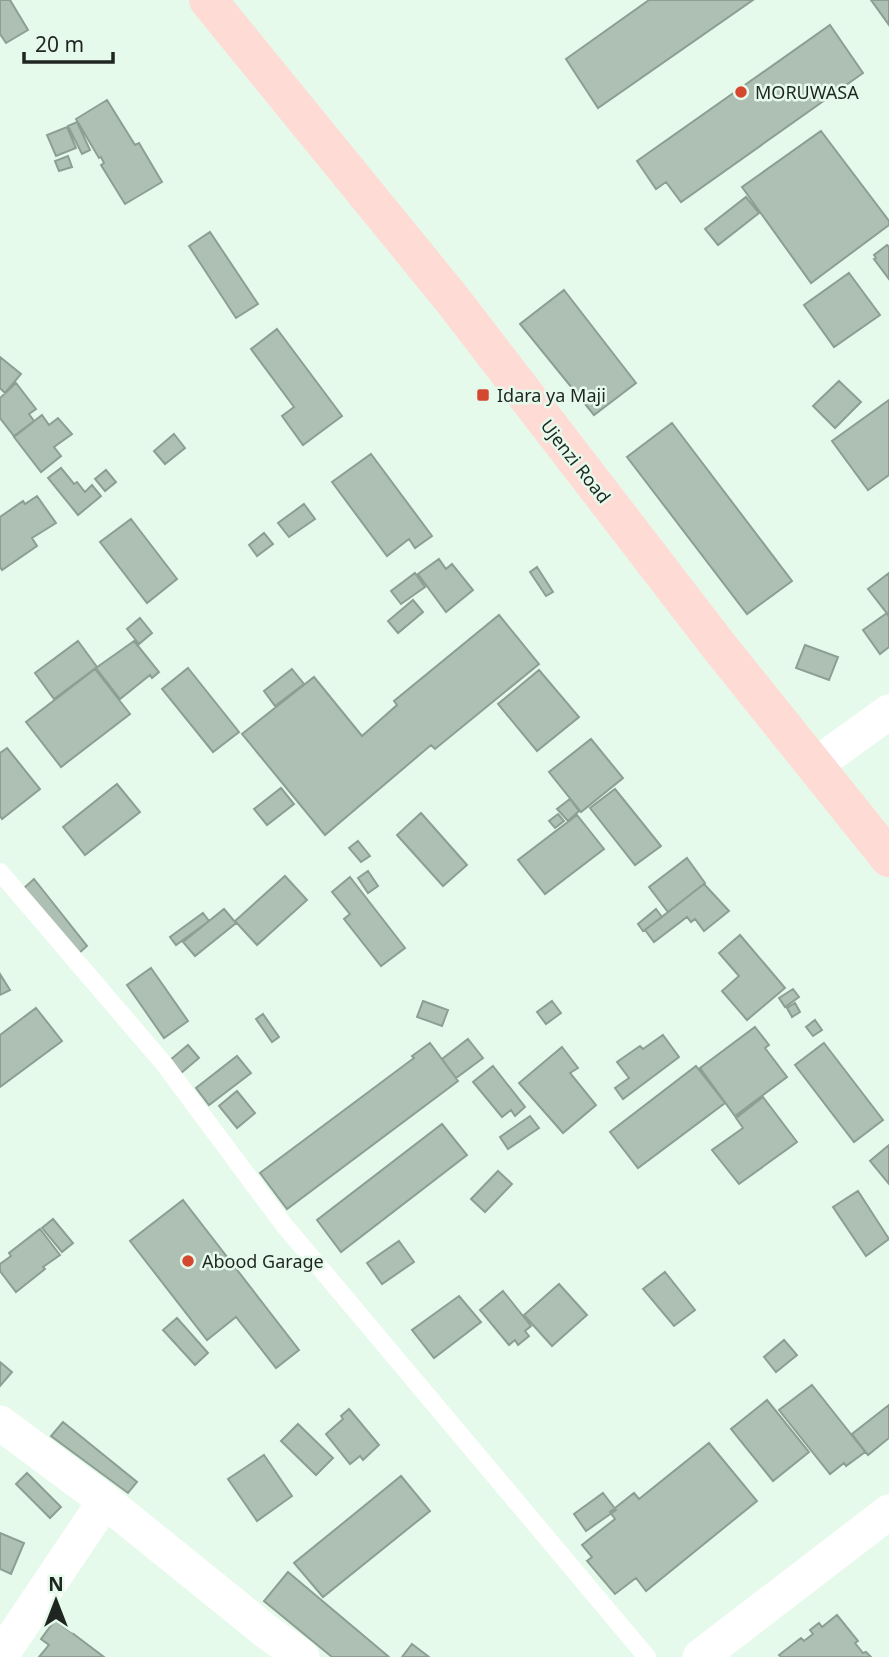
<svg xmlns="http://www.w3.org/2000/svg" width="889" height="1657" font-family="'Noto Sans',sans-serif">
<rect width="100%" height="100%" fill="#e6faec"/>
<path fill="#aec0b4" stroke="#8c9f92" stroke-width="2" d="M0,0h10l18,30 -22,13 -6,-9z
M649,0h104l-155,108 -32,-49z
M871,0h18v25z
M830,25l33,48 -182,129 -15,-20 -10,7 -19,-28z
M107,100l28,45 4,-2 23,39 -37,22 -24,-39 3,-2 -3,-6 -2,1 -23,-39z
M77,122l13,28 -8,4 -14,-28z
M67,127l9,21 -20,8 -9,-21z
M821,131l68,90v4l-78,58 -69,-96z
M68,156l4,11 -13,4 -4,-10z
M746,197l13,16 -41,32 -13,-16z
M210,232l48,72 -22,14 -47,-72z
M887,245l2,2v32l-15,-20 2,-1 -2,-3z
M849,273l31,42 -46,32 -30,-42z
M564,290l72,93 -42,32 -74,-91z
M277,329l65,87 -39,29 -21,-29 12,-9 -43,-58z
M0,357l21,17 -16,19 -5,-5z
M839,381l22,21 -26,26 -22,-22z
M16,383l20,26 -7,5 5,7 -20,15 -14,-18v-20z
M889,400v75l-21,15 -36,-49z
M42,415l7,10 9,-7 14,16 -18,13 7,9 -20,16 -27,-35z
M672,423l120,158 -45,33 -120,-157z
M174,434l11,14 -20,16 -11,-13z
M371,454l61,82 -17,12 -6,-9 -22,17 -55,-74z
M61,468l13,16 3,-2 8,10 7,-7 9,11 -23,19 -30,-37z
M106,470l10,12 -11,9 -10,-12z
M37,496l19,27 -24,15 5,8 -35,24 -2,-3v-50l23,-16 2,3z
M304,504l11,15 -26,18 -11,-14z
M131,519l46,60 -30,24 -47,-61z
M264,533l9,11 -16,12 -8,-11z
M439,559l7,10 6,-5 21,26 -27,22 -28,-38z
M537,567l16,25 -7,4 -16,-24z
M415,573l10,14 -24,17 -10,-13z
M889,573v43l-21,-27z
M413,600l10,12 -25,21 -10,-12z
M887,613l2,4v30l-9,7 -17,-24z
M499,615l40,49 -104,85 -4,-4 -106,90 -83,-101 72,-57 48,59 35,-31 -3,-4z
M140,618l12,15 -13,11 -12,-15z
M78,641l19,26 -43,32 -19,-26z
M134,641l25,31 -7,6 -2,-3 -30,24 -24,-31z
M805,645l33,12 -9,23 -33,-12z
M188,668l51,64 -26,20 -51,-63z
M95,669l35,45 -69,53 -35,-45z
M292,669l12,15 -29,22 -11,-15z
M539,670l40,47 -42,34 -39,-47z
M591,739l32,39 -42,34 -32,-40z
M7,748l33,41 -38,30 -2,-3v-63z
M117,784l23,28 -55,43 -22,-28z
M281,788l13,16 -27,21 -13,-16z
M615,789l46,57 -26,19 -45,-57z
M570,799l9,12 -11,10 -11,-12z
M421,813l46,52 -24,21 -46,-51z
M558,814l6,7 -9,7 -6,-7z
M577,815l27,34 -59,45 -27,-34z
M358,841l12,15 -9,6 -12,-14z
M687,858l18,25 -37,29 -19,-25z
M368,871l10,15 -10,7 -10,-15z
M285,876l22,24 -50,45 -22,-24z
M350,877l55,71 -24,18 -37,-47 6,-5 -18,-22z
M34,879l53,67 -9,8 -54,-66z
M704,884l25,27 -25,20 -9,-12 -4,3 -4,-5 -33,25 -9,-12z
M224,909l12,14 -41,33 -12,-14z
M656,909l6,8 -19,14 -5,-7z
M203,913l6,8 -33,24 -6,-8z
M740,935l45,53 -38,32 -25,-29 17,-15 -20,-23z
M151,968l37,53 -24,17 -37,-53z
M0,974l10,16 -10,5z
M793,989l6,8 -14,10 -6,-9z
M423,1001l25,9 -6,16 -25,-9z
M552,1001l9,12 -15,11 -9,-12z
M795,1003l5,9 -8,5 -5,-9z
M36,1008l26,33 -62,46v-52z
M263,1014l16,23 -7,5 -16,-23z
M815,1020l7,10 -9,6 -7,-9z
M755,1027l14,18 -4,3 22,29 -52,39 -35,-48z
M663,1035l16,22 -56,42 -8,-11 14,-10 -12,-16 23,-16 3,3z
M468,1039l15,19 -27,20 -14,-19z
M430,1043l28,38 -171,128 -27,-36 154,-115 -2,-2z
M824,1043l59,77 -29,22 -59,-77z
M188,1045l11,13 -18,15 -11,-13z
M562,1047l16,21 -8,5 26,32 -33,28 -44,-50z
M237,1056l14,17 -42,32 -13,-17z
M493,1066l32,41 -10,9 -4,-6 -9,7 -29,-35z
M696,1066l29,37 -87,65 -28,-36z
M237,1091l18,22 -18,15 -18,-22z
M763,1097l34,45 -58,42 -27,-34 31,-22 -7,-10z
M530,1116l9,12 -31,21 -8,-12z
M442,1124l25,31 -126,97 -24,-32z
M889,1145v39l-19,-23z
M498,1171l14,13 -27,28 -14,-13z
M858,1191l31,48 -23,17 -33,-49z
M183,1200l116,150 -23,18 -40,-51 -29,23 -77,-99z
M53,1219l20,24 -11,9 -20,-24z
M40,1229l20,26 -17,12 2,2 -29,23 -16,-21v-7l11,-8 -2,-3z
M399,1241l15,21 -32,22 -15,-21z
M665,1272l30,38 -21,16 -31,-37z
M559,1284l28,31 -35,31 -28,-31z
M503,1291l28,35 -6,5 4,5 -11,9 -3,-5 -6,5 -29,-35z
M459,1296l22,26 -47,36 -22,-28z
M177,1318l31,35 -13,12 -32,-35z
M784,1340l13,15 -21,17 -12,-15z
M0,1362l12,10 -12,14z
M812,1385l53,67 -19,14 -2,-3 -14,11 -51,-64z
M767,1400l42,52 -36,29 -42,-52z
M889,1405v33l-21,17 -16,-21z
M349,1409l30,36 -16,15 -3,-4 -10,8 -24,-30 17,-15 -2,-3z
M63,1422l74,60 -9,11 -77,-57z
M298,1424l35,34 -17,17 -35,-34z
M709,1443l48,58 -111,90 -10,-13 -21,16 -28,-33 5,-4 -10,-12 33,-26 -5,-7 24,-19 5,6z
M264,1455l28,41 -35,25 -29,-42z
M27,1473l34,34 -11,11 -34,-34z
M401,1476l29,35 -107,86 -29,-34z
M603,1493l13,17 -30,21 -12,-17z
M0,1533l24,10 -13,31 -11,-5z
M288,1572l101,85h-57l-68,-56z
M837,1615l21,26 -3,2 8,10 3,-1 5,5h-90l-2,-2 22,-17 3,3 9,-7 -3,-4 9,-7 3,4z
M55,1620l49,37h-65l10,-12 -8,-6z
M412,1644l17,13h-27z"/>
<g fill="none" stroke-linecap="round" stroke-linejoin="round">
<path stroke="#fff" stroke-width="18" d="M0,872l165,193 119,160 363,432"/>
<path stroke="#fff" stroke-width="35" d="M814,766l75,-54
M0,1423l105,78 162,131 35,25
M0,1657l105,-156
M700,1657l189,-145"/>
<path stroke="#fedbd5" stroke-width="38" d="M208,0l243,298 267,347 171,213"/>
</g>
<g fill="#d44830" stroke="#e6faec" stroke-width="2.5">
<circle cx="741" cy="92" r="7"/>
<rect x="476" y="388" width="14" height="14" rx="3.5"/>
<circle cx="188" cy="1261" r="7"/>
</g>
<g text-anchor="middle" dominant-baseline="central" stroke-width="5" stroke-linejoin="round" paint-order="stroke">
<g font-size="18" fill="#1f2621" stroke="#e6faec" text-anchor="start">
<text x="755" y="92">MORUWASA</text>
<text x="497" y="395">Idara ya Maji</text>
<text x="202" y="1261">Abood Garage</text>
</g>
<g font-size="18" fill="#1f2621" stroke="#e6faec">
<text transform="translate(576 461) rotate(52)">Ujenzi Road</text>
</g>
</g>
<g transform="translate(56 1601)" stroke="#e6faec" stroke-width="5" paint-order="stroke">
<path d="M0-5L12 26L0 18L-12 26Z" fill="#1f2621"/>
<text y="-10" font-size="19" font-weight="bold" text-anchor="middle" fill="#1f2621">N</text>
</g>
<path d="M24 52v10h89v-10" fill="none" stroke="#1f2621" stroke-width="3.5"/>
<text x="35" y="52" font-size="21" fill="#1f2621" stroke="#e6faec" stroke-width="5" paint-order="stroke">20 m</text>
</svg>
